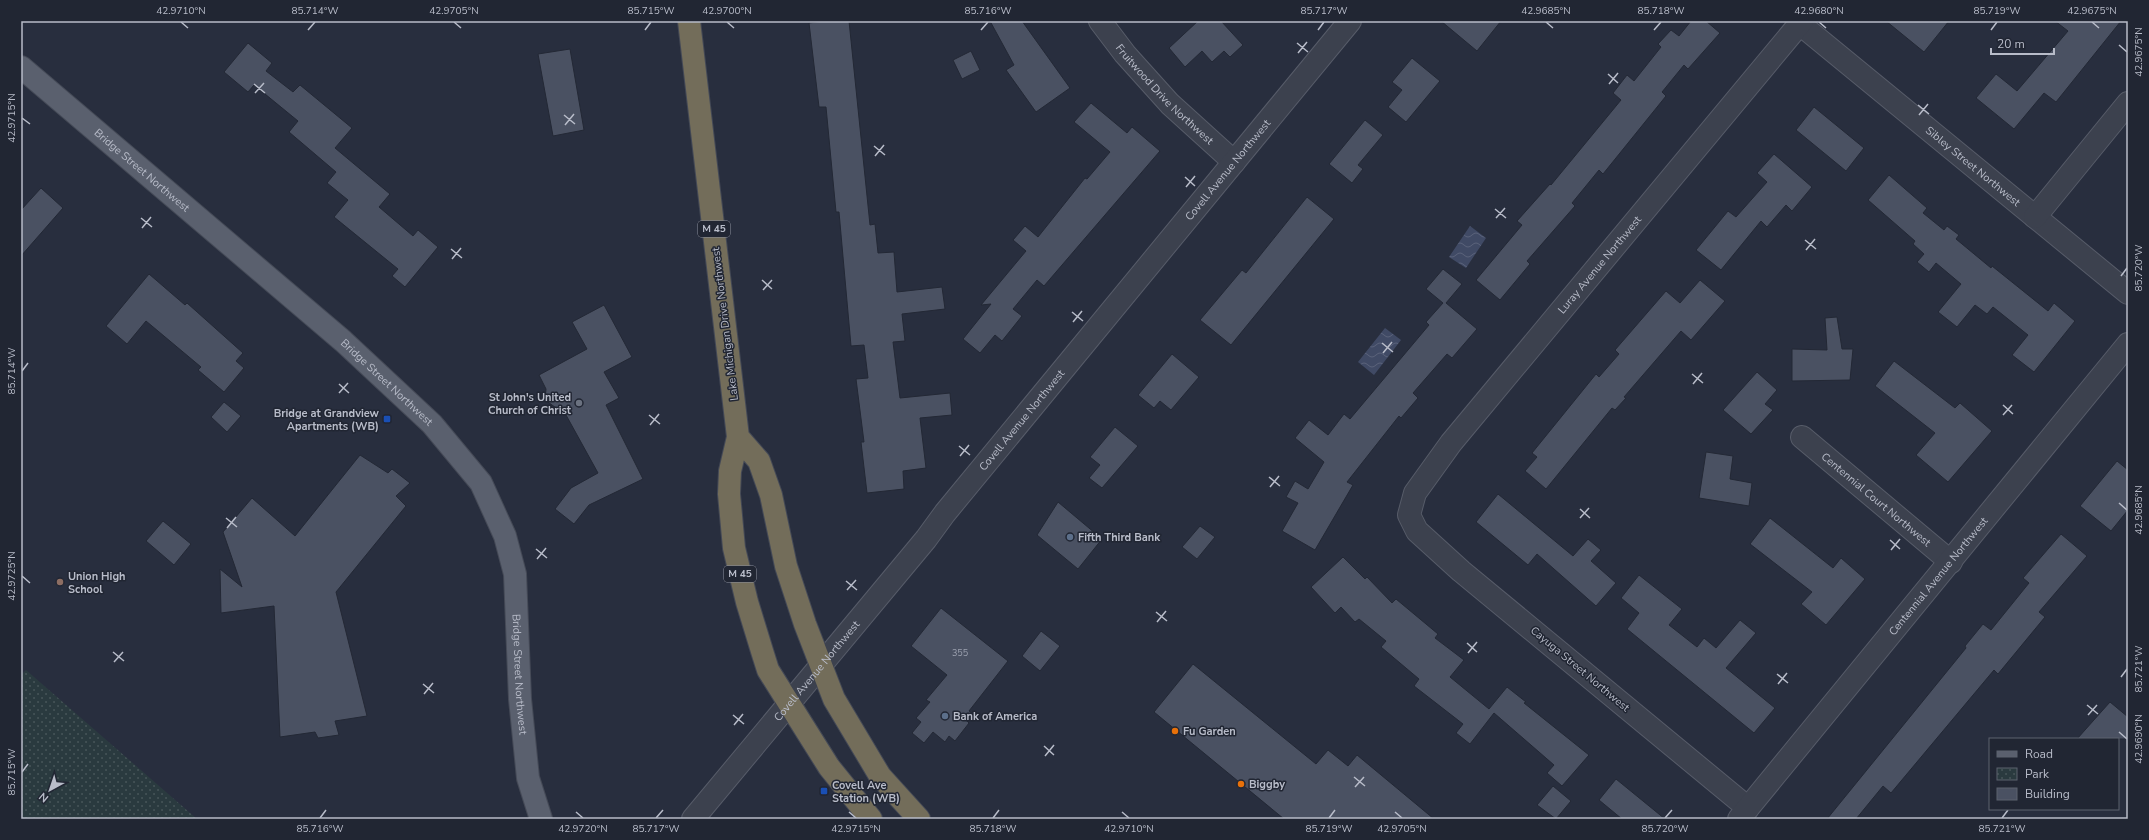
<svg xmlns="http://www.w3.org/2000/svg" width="2149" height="840" font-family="'Nunito Sans',sans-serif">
<defs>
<pattern id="park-dots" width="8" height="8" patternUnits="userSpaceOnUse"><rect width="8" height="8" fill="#2a3a3f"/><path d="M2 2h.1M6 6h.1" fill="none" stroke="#475559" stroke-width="1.8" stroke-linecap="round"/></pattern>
<pattern id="water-waves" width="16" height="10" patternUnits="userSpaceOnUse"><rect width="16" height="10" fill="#404a65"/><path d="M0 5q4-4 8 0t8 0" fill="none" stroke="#5a627a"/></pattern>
</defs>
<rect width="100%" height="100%" fill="#282e3e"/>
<path fill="url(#park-dots)" d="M26,670l171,149h-176v-144z"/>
<path fill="url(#water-waves)" d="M1470,226l16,12 -20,30 -17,-11z
M1385,328l16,12 -27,35 -16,-13z"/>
<path fill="#4a5162" stroke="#232835" d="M824,21h25l21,204 5,-1 3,29 16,-1 3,40 45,-5 3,22 -43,5 3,27 -12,1 7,56 50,-5 2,22 -32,3 6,50 -23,3 1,18 -37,4 -6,-51h3l-8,-63 12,-1 -4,-33 -13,1 -12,-134h-3l-10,-105h-7l-10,-84z
M990,21h32l48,67 -34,24 -30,-42 8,-5z
M1198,21h23l22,24 -13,12 -6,-6 -12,11 -10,-11 -17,16 -16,-19z
M1441,21h60l-24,30z
M1691,21h15l14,12 -32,36 -4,-4 -22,27 4,4 -63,78 -4,-4 -27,33 3,3 -48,55 3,3 -30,36 -24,-20 46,-55 -5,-4 33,-37 1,1 70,-85 -8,-7 14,-18 7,6 27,-34 -3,-3 13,-14 8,6z
M1886,21h63l-25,31z
M2055,21h66l-65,81 -12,-9 -30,36 -38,-31 20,-24 21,17 51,-60z
M248,43l24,20 -6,8 27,21 7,-7 52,43 -17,20 55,46 -11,13 34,29 5,-6 20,17 -33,40 -13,-11 6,-7 -64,-52 14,-17 -21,-17 9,-11 -47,-40 9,-11 -44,-36 -6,7 -24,-20z
M570,49l14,81 -31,6 -15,-82z
M971,51l9,19 -18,9 -9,-19z
M1412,58l28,23 -34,41 -18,-15 14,-17 -10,-8z
M1091,103l36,30 5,-6 28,24 -116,135 -7,-6 -24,29 9,7 -20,25 -7,-6 -15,18 -17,-14 28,-35 -10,1 45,-54 -13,-11 12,-14 13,11 47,-59 2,1 23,-27 -36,-30z
M1814,107l50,41 -18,23 -50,-41z
M1365,120l18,15 -25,30 5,4 -11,14 -23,-19z
M1774,154l38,33 -20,24 -6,-6 -19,22 -6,-6 -40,49 -25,-20 32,-39 8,6 31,-35 -10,-9z
M1889,175l38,33 -4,5 21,17 3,-4 12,9 -3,4 35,29 1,-2 56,45 6,-8 21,18 -41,51 -22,-17 16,-20 -35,-28 -6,7 -12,-9 -18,22 -19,-15 23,-28 -25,-21 -7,9 -12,-10 7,-8 -11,-10 2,-3 -47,-41z
M41,188l22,20 -42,48v-46z
M1307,197l27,22 -103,126 -31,-25 42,-50 4,3z
M1443,269l19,15 -16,19 31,26 -25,29 -5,-4 -34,39 5,5 -17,20 -2,-2 -52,66 6,3 -38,65 -33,-19 16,-28 -12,-6 9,-16 13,8 16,-27 -29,-24 14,-18 19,15 16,-21 6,5 79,-94 -3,-3 17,-19 -17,-14z
M149,274l36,31 2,-2 56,50 -7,8 8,7 -20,24 -26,-22 3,-3 -55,-46 -19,23 -21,-18z
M1700,280l25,21 -34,39 -10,-9 -57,66 2,1 -11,12 -3,-2 -66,81 -21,-18 12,-14 -5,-4 64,-79 3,3 20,-23 -4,-4 51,-59 14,12z
M604,305l28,52 -28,15 15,26 -13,7 37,74 -54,26 -15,19 -19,-15 16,-21 27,-15 -32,-58 -21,-15 1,-11 -7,-14 48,-26 -15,-27z
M1837,317l5,32h11l-3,31 -58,1v-32l35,1 -2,-32z
M1172,354l27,23 -28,33 -11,-9 -6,7 -16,-13z
M1894,361l61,47 5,-5 32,28 -44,51 -32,-27 19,-22 -60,-47z
M1757,372l20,18 -12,14 8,6 -22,24 -28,-24z
M224,402l17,14 -14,16 -16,-15z
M1115,427l23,19 -36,42 -13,-10 11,-13 -10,-8z
M1706,452l27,4 -3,23 22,4 -3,23 -50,-8z
M360,455l28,18 4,-4 18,14 -14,13 10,10 -70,86 31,124 -32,5 4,14 -21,3 -3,-6 -35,5 -6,-131 -53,7 -1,-44 22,18 -19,-55 29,-34 43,38z
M2117,461l11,9v40l-17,21 -31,-25z
M1498,494l75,62 15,-17 13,11 -10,11 25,22 -20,23 -59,-52 -9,11 -52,-43z
M1058,502l44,37 -24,30 -41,-34z
M1770,518l63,50 8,-10 24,21 -39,46 -25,-21 11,-12 -62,-48z
M163,521l28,23 -17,21 -28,-24z
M1200,526l15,11 -18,22 -15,-12z
M2061,534l26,22 -48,56 6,5 -47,57 -4,-4 -103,123 -8,-7 -27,33h-29l139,-171 -1,-2 18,-22 8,6 38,-47 -6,-5z
M1343,557l22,22 2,-2 25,26 4,-4 42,35 -3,4 29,22 -14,17 39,32 18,-22 19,15 -2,1 65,52 -27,31 -15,-13 7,-8 -60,-52 -24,31 -14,-11 7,-9 -49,-38 5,-7 -38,-32 5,-6 -27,-22 -4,3 -14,-15 -6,6 -24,-26z
M1639,575l43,34 -13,16 28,22 7,-9 12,10 24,-28 16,13 -30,35 49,40 -21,25 -127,-104 12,-16 -18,-15z
M941,608l67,53 -39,50 4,3 -6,7 2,2 -14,18 -6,-5 -4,6 -12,-10 -9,11 -12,-10 9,-11 -5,-4 14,-16 -4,-2 21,-25 -36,-29z
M1041,631l19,15 -20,25 -18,-15z
M1193,664l123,100 12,-14 20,16 9,-11 77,64h-150l-130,-107z
M2110,702l18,15v22h-51z
M1616,779l49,40h-43l-23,-19z
M1553,786l18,15 -15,18 -19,-14z"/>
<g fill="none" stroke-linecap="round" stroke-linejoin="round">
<defs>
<g id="minor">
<path id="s1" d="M1100,21l25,33 45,50 64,58"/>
<path id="s2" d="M1800,24l328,269"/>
<path d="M2035,217l93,-114"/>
<path id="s3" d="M1802,437l149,125"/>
<path id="s4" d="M1748,808l-287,-237 -44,-40 -8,-16 6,-22 36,-50 351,-422"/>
<path id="s5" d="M693,819l233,-280 19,-26 405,-492"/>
<path id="s6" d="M1739,819l389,-475"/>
</g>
<g id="major">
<path id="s7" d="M21,67l322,274 89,83 49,59 24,53 10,38 5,125 8,79 13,41"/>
</g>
<path id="highway" d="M689,21l49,416 -8,34 -1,23 5,54 13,54 15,49 6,19 61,97 42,52
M738,437l21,24 12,34 15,71 19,58 29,75 46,77 39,43"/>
</defs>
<use href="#minor" stroke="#575c69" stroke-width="24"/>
<use href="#major" stroke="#454a57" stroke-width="24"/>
<use href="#highway" stroke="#444956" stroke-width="24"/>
<use href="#minor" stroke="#3c414e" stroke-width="22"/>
<use href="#major" stroke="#5a606e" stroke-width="22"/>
<use href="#highway" stroke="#736d5a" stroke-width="22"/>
</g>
<path fill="none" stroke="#b8bcc9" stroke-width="1.5" d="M181,22l7,6M454,22l7,6M727,22l7,6M1546,22l7,6M1819,22l7,6M2092,22l7,6M308,30l7,-8M645,30l6,-8M981,30l7,-8M1318,30l6,-8M1654,30l7,-8M1991,30l6,-8M1297,43l11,9M2119,45l8,7M1298,53l9,-11M1608,74l10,9M254,84l11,9M1609,84l9,-11M255,93l9,-10M1918,105l11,9M564,115l11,9M1919,115l9,-11M22,118l8,6M565,125l9,-11M874,146l11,9M875,156l9,-11M1185,177l10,9M1186,187l9,-11M1495,209l11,9M141,218l11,9M1496,218l9,-10M142,228l9,-11M1805,240l11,9M451,249l11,9M1806,250l9,-11M452,259l9,-11M2121,276l6,-8M762,280l10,9M763,290l9,-10M1072,312l11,9M1073,322l9,-11M1382,343l11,9M1383,353l9,-11M22,371l6,-8M1692,374l11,9M339,384l10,9M1693,384l9,-11M339,393l9,-10M2003,405l10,9M649,415l11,9M2003,415l9,-10M650,425l9,-11M959,446l11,9M960,456l9,-11M1269,477l11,9M1270,487l9,-11M2119,503l8,7M1580,509l10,9M226,518l11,9M1580,518l9,-10M227,528l9,-11M1890,540l10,9M536,549l11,9M1891,550l9,-11M537,559l9,-11M22,576l8,7M846,581l11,9M847,590l9,-10M1156,612l11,9M1157,622l9,-11M1467,643l10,9M113,652l11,9M1468,653l9,-11M114,662l9,-10M1777,674l11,9M2121,677l6,-8M423,684l11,9M1778,684l9,-11M424,694l9,-11M2087,705l11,9M733,715l11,9M2088,715l9,-10M734,725l9,-11M2119,732l8,7M1044,746l10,9M1045,756l9,-11M22,772l6,-8M1354,777l11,9M1355,787l9,-10M576,812l7,6M849,812l7,6M1122,812l7,6M1395,812l7,6M320,818l6,-8M656,818l7,-8M993,818l6,-8M1329,818l6,-8M1665,818l7,-8M2002,818l6,-8"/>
<circle fill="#6b7280" stroke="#212633" stroke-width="1.5" cx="579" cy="403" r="4"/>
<g fill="#1a4fb4" stroke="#212633" stroke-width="1.5">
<rect x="383" y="415" width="8" height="8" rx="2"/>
<rect x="820" y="787" width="8" height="8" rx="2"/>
</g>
<g fill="#5c6f8a" stroke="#212633" stroke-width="1.5">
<circle cx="1070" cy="537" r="4"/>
<circle cx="945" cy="716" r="4"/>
</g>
<circle fill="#8d6e63" stroke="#212633" stroke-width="1.5" cx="60" cy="582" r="4"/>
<g fill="#e8710a" stroke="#212633" stroke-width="1.5">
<circle cx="1175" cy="731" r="4"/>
<circle cx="1241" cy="784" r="4"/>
</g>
<g text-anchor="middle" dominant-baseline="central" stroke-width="3" stroke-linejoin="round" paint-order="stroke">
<g font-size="9" fill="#9ca1af">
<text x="960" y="653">355</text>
</g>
<g fill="#212633" stroke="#8b8f9c" stroke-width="1">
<rect x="698" y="221" width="32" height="16" rx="3"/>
<rect x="724" y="566" width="32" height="16" rx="3"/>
</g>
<g font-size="10" font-weight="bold" fill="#b8bcc9">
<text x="714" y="229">M 45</text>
<text x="740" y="574">M 45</text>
</g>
<g font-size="11" fill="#b8bcc9" stroke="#212633">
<text stroke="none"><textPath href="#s1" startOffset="98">Fruitwood Drive Northwest</textPath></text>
<text stroke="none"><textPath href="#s2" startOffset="224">Sibley Street Northwest</textPath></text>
<text stroke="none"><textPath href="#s7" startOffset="159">Bridge Street Northwest</textPath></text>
<text stroke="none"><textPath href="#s5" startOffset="841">Covell Avenue Northwest</textPath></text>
<text stroke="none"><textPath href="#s4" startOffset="766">Luray Avenue Northwest</textPath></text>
<text transform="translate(725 324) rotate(-97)">Lake Michigan Drive Northwest</text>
<text stroke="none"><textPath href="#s7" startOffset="483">Bridge Street Northwest</textPath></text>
<text stroke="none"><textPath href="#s5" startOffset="517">Covell Avenue Northwest</textPath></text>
<text stroke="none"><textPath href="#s3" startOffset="97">Centennial Court Northwest</textPath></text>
<text stroke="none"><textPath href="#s6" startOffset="314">Centennial Avenue Northwest</textPath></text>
<text transform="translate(1580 669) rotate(40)">Cayuga Street Northwest</text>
<text stroke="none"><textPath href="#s5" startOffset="193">Covell Avenue Northwest</textPath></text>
<text stroke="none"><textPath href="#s7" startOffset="819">Bridge Street Northwest</textPath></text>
</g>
<g font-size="11" font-weight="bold" fill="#b8bcc9" stroke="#212633" text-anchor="start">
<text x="571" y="397" text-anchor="end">St John's United<tspan x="571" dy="13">Church of Christ</tspan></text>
<text x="379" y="413" text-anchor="end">Bridge at Grandview<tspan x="379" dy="13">Apartments (WB)</tspan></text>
<text x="1078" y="537">Fifth Third Bank</text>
<text x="68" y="576">Union High<tspan x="68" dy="13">School</tspan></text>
<text x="953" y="716">Bank of America</text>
<text x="1183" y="731">Fu Garden</text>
<text x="1249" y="784">Biggby</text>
<text x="832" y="785">Covell Ave<tspan x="832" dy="13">Station (WB)</tspan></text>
</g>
</g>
<rect width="2149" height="840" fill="none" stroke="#212633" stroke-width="44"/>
<rect x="1989" y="738" width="130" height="72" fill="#212633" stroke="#5d626f"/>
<rect x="1997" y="751" width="20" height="6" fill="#5a606e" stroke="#5d626f"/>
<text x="2025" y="758" font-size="12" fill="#b8bcc9">Road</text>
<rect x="1997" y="768" width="20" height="12" fill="url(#park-dots)" stroke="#5d626f"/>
<text x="2025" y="778" font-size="12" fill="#b8bcc9">Park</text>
<rect x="1997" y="788" width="20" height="12" fill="#4a5162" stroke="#5d626f"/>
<text x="2025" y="798" font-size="12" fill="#b8bcc9">Building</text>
<g transform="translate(50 790) rotate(220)" stroke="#212633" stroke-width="3" paint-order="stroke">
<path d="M0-3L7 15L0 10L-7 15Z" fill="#b8bcc9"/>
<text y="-6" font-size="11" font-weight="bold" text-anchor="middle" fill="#b8bcc9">N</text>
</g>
<path d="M1991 48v6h63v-6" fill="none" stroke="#b8bcc9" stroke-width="2"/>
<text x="1997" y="48" font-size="12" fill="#b8bcc9" stroke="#212633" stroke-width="3" paint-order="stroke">20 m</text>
<rect x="22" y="22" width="2105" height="796" fill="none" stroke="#b8bcc9" stroke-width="1.5"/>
<g font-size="10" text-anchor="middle" fill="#b8bcc9">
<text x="181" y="14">42.9710°N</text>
<text x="315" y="14">85.714°W</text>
<text x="454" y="14">42.9705°N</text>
<text x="651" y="14">85.715°W</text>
<text x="727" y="14">42.9700°N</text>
<text x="988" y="14">85.716°W</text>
<text x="1324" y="14">85.717°W</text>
<text x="1546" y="14">42.9685°N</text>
<text x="1661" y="14">85.718°W</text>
<text x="1819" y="14">42.9680°N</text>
<text x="1997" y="14">85.719°W</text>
<text x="2092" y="14">42.9675°N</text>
<text transform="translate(2138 52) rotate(-90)" y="4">42.9675°N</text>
<text transform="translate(11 118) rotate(-90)" y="4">42.9715°N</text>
<text transform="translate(2138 268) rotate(-90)" y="4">85.720°W</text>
<text transform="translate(11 371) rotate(-90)" y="4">85.714°W</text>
<text transform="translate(2138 510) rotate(-90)" y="4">42.9685°N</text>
<text transform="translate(11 576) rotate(-90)" y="4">42.9725°N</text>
<text transform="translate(2138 669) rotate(-90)" y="4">85.721°W</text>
<text transform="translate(2138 739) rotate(-90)" y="4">42.9690°N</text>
<text transform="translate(11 772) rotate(-90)" y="4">85.715°W</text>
<text x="320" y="832">85.716°W</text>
<text x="583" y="832">42.9720°N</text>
<text x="656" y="832">85.717°W</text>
<text x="856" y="832">42.9715°N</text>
<text x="993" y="832">85.718°W</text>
<text x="1129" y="832">42.9710°N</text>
<text x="1329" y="832">85.719°W</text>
<text x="1402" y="832">42.9705°N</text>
<text x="1665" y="832">85.720°W</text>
<text x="2002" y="832">85.721°W</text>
</g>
</svg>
